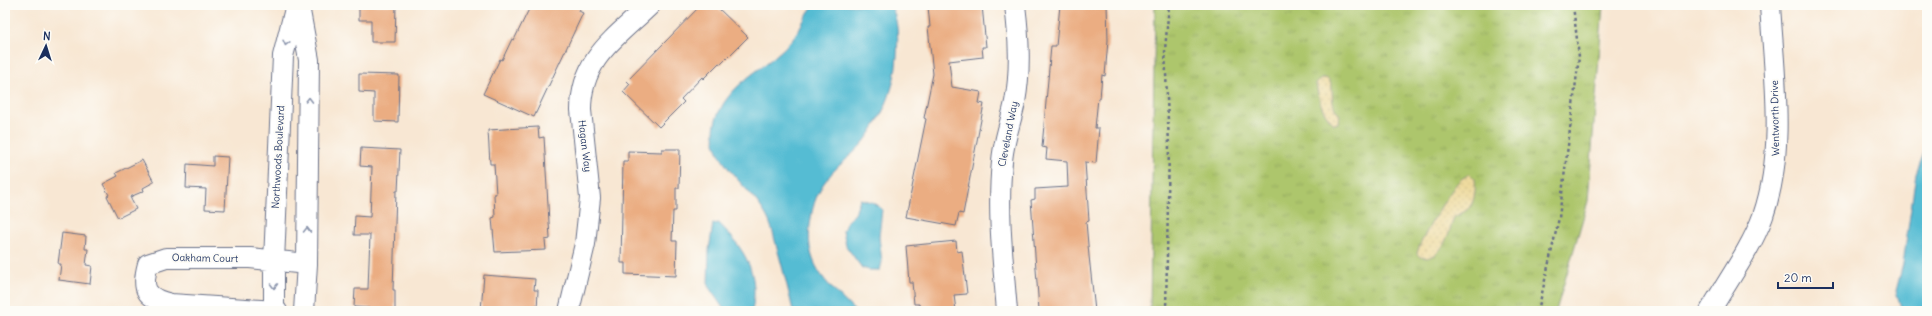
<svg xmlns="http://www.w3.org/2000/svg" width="1932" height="316" font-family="Delius,sans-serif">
<defs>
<pattern id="grass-tufts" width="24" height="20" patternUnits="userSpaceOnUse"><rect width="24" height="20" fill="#adc66c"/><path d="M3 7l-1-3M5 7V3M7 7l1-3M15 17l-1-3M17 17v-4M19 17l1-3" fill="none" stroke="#94aa60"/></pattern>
<pattern id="sand-dots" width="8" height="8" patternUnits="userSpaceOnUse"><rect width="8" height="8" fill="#eeda9e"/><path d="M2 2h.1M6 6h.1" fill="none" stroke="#ccbb8a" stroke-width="1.8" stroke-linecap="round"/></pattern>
</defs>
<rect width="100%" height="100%" fill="#fdfcf7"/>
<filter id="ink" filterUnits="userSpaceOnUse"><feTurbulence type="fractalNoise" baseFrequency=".025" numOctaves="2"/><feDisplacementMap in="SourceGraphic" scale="8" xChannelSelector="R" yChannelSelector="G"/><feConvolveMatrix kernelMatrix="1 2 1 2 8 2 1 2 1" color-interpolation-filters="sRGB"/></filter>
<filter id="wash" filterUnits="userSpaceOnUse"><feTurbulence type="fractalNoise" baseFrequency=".012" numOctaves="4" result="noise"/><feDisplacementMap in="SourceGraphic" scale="16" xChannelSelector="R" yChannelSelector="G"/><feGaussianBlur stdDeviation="0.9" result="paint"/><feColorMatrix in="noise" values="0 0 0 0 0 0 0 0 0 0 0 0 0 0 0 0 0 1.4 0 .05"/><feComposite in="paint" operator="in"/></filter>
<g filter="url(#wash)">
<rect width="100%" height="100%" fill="#f8e7d3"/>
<path fill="url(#grass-tufts)" stroke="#647a65" d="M1155,5h448l-15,196 -32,110h-406z"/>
<path fill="url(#sand-dots)" stroke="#84847e" d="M1326,78c12,7 0,24 14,37l-2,8 -4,1c-13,-13 -15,-23 -18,-41l5,-4z
M1470,174l5,5c1,9 0,24 -7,30 -4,4 -10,5 -14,8 -5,15 -12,46 -34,40l-3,-3c1,-11 33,-64 42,-73 3,-3 7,-5 11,-7z"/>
<path fill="#55bcd3" stroke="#387698" d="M814,5h76c9,13 8,36 7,51 -2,30 -11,54 -28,79 -11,17 -30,28 -42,44 -9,11 -14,25 -16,39 -8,46 13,63 44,93h-62c-4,-19 -9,-37 -14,-56 -4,-12 -6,-27 -12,-38 -19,-36 -72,-62 -46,-109 16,-30 51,-43 72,-70 8,-10 12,-23 21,-33z
M1927,145v165l-18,1 -8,-4 -5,-16 7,-27 13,-90z
M860,199l12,3 10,7 -3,28 3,25 -2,8h-11l-7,-2 -16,-22 -3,-15 4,-10 8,-7z
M719,223c25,26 41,49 33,88h-27l-17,-25 1,-36 4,-26z"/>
<g id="blocks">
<path fill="#ebad82" d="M359,5h37l-1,37h-24v-22h-12z
M531,5h51l-3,6 4,2 -49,104 -51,-23 17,-35 2,1 10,-21 2,1z
M701,5h14l33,32 -27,27 -2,-1 -16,16 -1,-2 -21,22 3,3 -25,25 -36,-35 7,-8 -3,-3z
M938,5h30l1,2 13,-2 4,42h-4l1,10 -34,4 3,26 29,5 -2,11 5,1 -21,110 -4,-1 -3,13 -50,-9 20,-98 -2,-1 9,-44 -5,-47h2l-2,-21z
M1060,5h47l1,35 -3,36 -3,-1 -2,23h-2l-3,30h4l-3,35 -11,-1 4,59 -3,1 3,34 6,55 -56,-1 -8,-110 4,-1v-10l33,-2 -1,-26 -21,-2 1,-11 -5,-1 9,-101h5z
M359,74l40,1 -1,47 -24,-1v-28l-15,-1z
M538,127l1,11 5,-1 6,102 -5,1 1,10 -51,2 -3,-34 3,-1 -1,-23h2l-2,-30h-4l-2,-34z
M361,148l39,2 -2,41h-2l-3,99h2v21h-25v-3l-16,-1 1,-18h13l2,-54h-16l1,-19 15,1 2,-50 -12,-1z
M662,149h18l-1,39h-3v23h-3l-1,30h5l-1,35 -51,-2v-11h-4l2,-102h5v-10l34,1z
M213,156l15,1 -3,53 -20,-1 1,-20 -20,-1 1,-24 26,2z
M142,160l12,22 -11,6 1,3 -14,6 6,12 -18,9 -11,-22 2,-1 -6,-11 15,-8 -2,-3z
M62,233l24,3 -1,13h3l-2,16 6,1 -2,18 -31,-4 2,-16h-3z
M956,241l1,11 5,-1 5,43 -13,1 2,16h-36l-1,-7h-5l-2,-22h-3l-3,-36z
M484,275l51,4 -1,11h4l-1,21 -56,-1z"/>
</g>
</g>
<g filter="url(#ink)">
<use href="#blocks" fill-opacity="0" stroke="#686f87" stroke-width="1"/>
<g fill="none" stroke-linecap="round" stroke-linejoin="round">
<defs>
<path id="street" d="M299,6l10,54 -2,204 -3,47
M274,311v-50l9,-205 13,-51
M277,311l-106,-7c-26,-6 -30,-15 -23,-40l18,-6h84l57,6
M569,311l16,-67 5,-46 -9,-88c0,-52 35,-72 69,-105
M1007,311c-4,-50 -10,-99 -5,-149 1,-20 9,-40 13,-60 6,-33 4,-64 0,-97
M1710,311c18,-31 41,-62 53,-95 23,-67 11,-142 7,-211"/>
</defs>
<use href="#street" stroke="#686f87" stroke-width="22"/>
<path stroke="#686f87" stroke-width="2.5" stroke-dasharray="3 3" stroke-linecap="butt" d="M1166,311l3,-166 -4,-95 4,-45
M1538,311l21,-93 20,-161 -6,-52"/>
<use href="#street" stroke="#fff" stroke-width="20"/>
</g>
<defs><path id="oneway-chevron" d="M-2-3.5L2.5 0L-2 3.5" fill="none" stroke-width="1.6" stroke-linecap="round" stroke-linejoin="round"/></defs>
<g stroke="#8d97ae">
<use href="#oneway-chevron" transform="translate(286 43) rotate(104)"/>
<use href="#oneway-chevron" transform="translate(309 100) rotate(-89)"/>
<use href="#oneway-chevron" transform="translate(307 230) rotate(-89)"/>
<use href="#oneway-chevron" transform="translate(274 286) rotate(90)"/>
</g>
</g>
<g text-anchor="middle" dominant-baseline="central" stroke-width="4" stroke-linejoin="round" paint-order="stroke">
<g font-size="10" fill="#1b2f5e" stroke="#fdfcf7">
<text transform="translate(1775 118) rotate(-91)">Wentworth Drive</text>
<text transform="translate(1008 134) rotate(-79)">Cleveland Way</text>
<text transform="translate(585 146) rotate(83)">Hagan Way</text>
<text transform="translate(278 157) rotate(-87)">Northwoods Boulevard</text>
<text transform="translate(205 258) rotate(1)">Oakham Court</text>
</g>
</g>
<rect width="1932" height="316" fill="none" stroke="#fdfcf7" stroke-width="20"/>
<g transform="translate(46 46) rotate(4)" stroke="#fdfcf7" stroke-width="3" paint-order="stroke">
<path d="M0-3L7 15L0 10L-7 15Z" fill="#1b2f5e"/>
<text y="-6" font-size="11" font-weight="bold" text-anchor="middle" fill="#1b2f5e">N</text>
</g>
<path d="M1778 282v6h55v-6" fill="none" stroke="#1b2f5e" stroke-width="2"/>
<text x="1784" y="282" font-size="12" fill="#1b2f5e" stroke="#fdfcf7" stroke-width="3" paint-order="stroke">20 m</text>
</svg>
